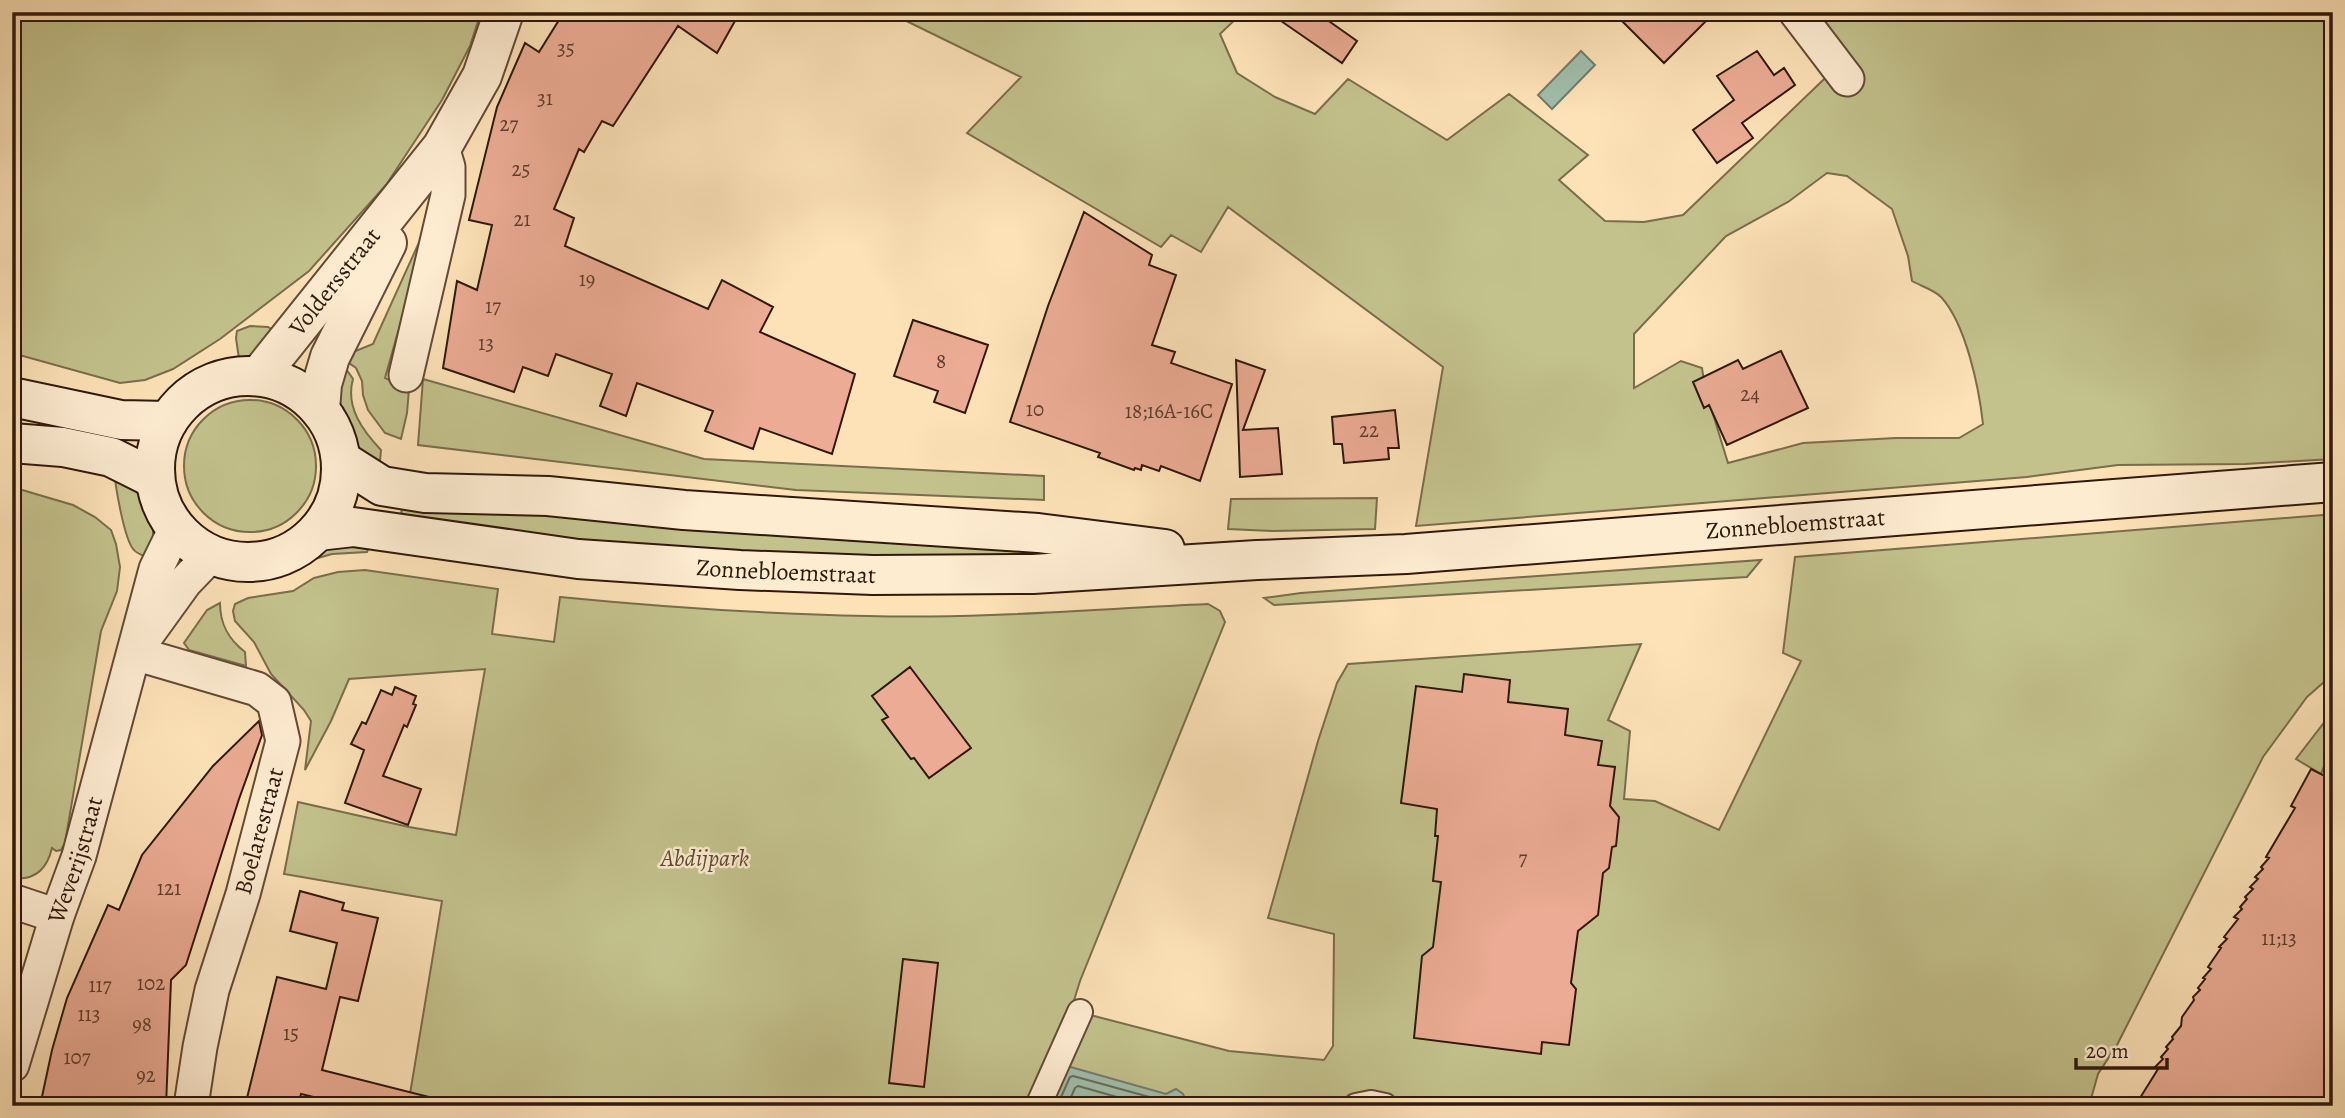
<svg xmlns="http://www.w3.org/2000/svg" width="2345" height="1118" font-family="Alegreya,serif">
<rect width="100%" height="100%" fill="#fde2b8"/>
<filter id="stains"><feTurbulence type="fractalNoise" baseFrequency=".00286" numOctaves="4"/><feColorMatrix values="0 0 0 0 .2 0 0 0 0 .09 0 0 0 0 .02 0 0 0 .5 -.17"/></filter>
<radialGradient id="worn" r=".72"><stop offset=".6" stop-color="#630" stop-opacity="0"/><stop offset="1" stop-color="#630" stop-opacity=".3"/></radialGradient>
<path fill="#c3c28d" stroke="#7a6d4c" stroke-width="2" fill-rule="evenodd" d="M12,12h469l-11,34 -28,54 -56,85 -77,86 -89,68 -47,30 -28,11 -25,3 -108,-30z
M888,12h355l-23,22 17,39 38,24 40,17 33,-35 99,61 62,-46 79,61 -29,25 46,41 39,1 39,-7 164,-158 -30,-45h516v447l-88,5 -127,1 -91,12 -611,49 27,-159 -215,-160 -27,45 -30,-17 -10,12 -194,-114 54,-56zM1827,173l20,3 45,33 16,47 4,25c9,5 22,9 29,16 25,27 38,91 42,127l-24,14h-63l-93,5 -75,20 -23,-75 -3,-20 -21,-7 -47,27v-54l92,-98 62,-34z
M421,238l3,2 -39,138 24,11 -2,24 -6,26 -16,-6 -17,-23 -5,-15 -1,-14 -6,-13 -10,-7 2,-7 25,-10z
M250,326l18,1 11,7 -28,23 -12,2 -3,-21 1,-7z
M344,366l9,13c-8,28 10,52 28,71l-2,22 -15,-12 -9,-16 -17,-42z
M423,379l281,80 340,17v24l-248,-10 -378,-45z
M184 466a66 66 0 1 1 132 0a66 66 0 1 1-132 0Z
M114,469c8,6 21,12 27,20 15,19 14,48 8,70 -4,-3 -12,-5 -15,-9 -10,-10 -19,-66 -20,-81z
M12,487l61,18 22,12 16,13 5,14 4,23 -3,24 -16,40 -36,212 -4,7 -5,1 -4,-3c-5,21 -17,33 -40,30z
M1377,498l-2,31 -102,2 -45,-2 3,-30z
M402,501l642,49 -1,9 -225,8 -417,-46z
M2323,515l10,2v157l-26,23 -44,60 -146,288 -19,29 -9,32h-1681l34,-205 -158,-27 14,-72 111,25 47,8 29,-166 -136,10 -18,42 -26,49 6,-49 -7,-11 -33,-36 -17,-32 -19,-21 -2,-10 2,-7 13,-6 45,-7 21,-13 24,-6 27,-2 133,19 -6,45 62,8 6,-45c102,10 205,17 308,19 113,3 227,-7 340,-12l12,7 5,11 -145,359 -9,29 158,41 95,9 9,-14 1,-112 -66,-16 50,-177 19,-58 11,-19 293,-20 -33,76 22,11 -6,68 31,2 64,29 82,-169 -18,-8 12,-96z
M334,539h38l-5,13 -35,2 -21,6 -3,-4z
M1761,560l-14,17 -473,28 -10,-7 37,-5z
M220,603c0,21 8,36 25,49l1,14 -57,-16 -5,-7 23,-33z
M2333,711v32l-12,31 -25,-15z"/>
<path fill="#a0beac" stroke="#737c6c" stroke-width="2" d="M1581,51l14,14 -43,44 -14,-14z
M1067,1066l99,28 10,-5 7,5 5,12h-138z"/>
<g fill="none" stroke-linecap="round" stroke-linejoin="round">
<path stroke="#686b5c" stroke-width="2" d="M1057,1106l13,-29 3,-1 91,25 12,-3 4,8
M1067,1106l8,-18 3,-2 71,20"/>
</g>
<path fill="#ebab94" stroke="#30180c" stroke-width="2" d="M564,12h176l-23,41 -39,-27 -65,100 -11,-5 -18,31 -5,-3 -25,60 20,9 -9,28 143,63 14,-29 51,27 -13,25 95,42 -23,80 -72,-26 -7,21 -48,-18 8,-20 -76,-28 -11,33 -26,-10 12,-32 -56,-20 -8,22 -25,-9 -9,25 -71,-24 14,-87 20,9 15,-65 -23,-5 28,-113 28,-64 14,9z
M1268,12h48l41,29 -15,22z
M1613,12h102l-51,51z
M1757,51l17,24 10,-7 11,17 -53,38 11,15 -36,25 -24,-33 41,-30 -17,-24z
M1084,212l68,43 -3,10 27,10 -24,70 23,7 -4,11 61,21 -32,97 -39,-15 -2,5 -17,-6 -1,5 -6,-2 -1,2 -36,-13 2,-4 -90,-31 38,-116z
M913,320l75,25 -23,68 -31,-11 4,-11 -44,-15z
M1781,351l27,57 -81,37 -18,-40 -5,3 -11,-26 45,-22 5,9z
M1236,360l29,10 -22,60 35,-2 4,46 -42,3z
M1395,410l4,38h-11l1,11 -45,4 -2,-19h-8l-2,-27z
M910,667l61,81 -42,30 -15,-20 -3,1 -29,-39 6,-3 -16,-21z
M1464,674l46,6 -2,22 60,7 -3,26 37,6 -4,24 17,2 -5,39 9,11 -3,29 -4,1 -3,21 -6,5 -5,42 -20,16 -7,52 5,6 -7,56 -27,-3 -1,12 -127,-16 8,-82 11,-9 8,-65 -8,-1 5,-45h-3l2,-27 -36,-6 15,-117 46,6z
M395,687l21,9 -3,8 3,1 -9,22 -3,-2 -21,51 38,13 -13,36 -63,-22 19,-53 -13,-6 11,-22 4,2 15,-34 11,5z
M259,721l3,14 -23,64 -53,166 -15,15 -5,126h-126l12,-56 15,-52 41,-93 11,5 23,-55 71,-89z
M2311,769l22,11v326h-198l23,-37 -3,-2 8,-8 -2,-2 7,-8 -2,-2 7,-8 -1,-2 9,-11 1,-9 12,-17 -1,-3 7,-7 -2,-2 7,-9 -2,-1 8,-9 -3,-2 13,-19 -2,-1 8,-8 -3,-2 14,-18 -4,-2 8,-8 -2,-2 7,-8 -2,-2 8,-8 -3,-2 8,-8 -3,-2 8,-8 -2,-2 8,-9 -3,-1 29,-49 -4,-2z
M300,891l44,12 -2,7 36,8 -20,83 -18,-4 -18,73 107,27 -1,9h-77l-50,-12 -3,12h-53l32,-129 49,12 11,-46 -47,-12z
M903,959l35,4 -14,124 -35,-4z"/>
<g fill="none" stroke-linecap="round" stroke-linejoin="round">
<defs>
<path id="pedestrian" d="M1038,1106l42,-94
M1356,1106l15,-3 14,3"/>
<g id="minor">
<path d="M1796,12l51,67"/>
<path d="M406,375l42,-180v-28l-6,-20"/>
<path d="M146,636l39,-54 26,-27"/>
<path d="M134,653l123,36 17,13 9,39 -40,153 -31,96 -12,57 -9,59"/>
<path d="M12,901l45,15"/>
<path id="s1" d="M12,1065l45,-149 22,-60 77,-287 20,-41"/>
</g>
<g id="tertiary">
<path id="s2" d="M259,376l183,-229 40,-71 22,-64"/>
<path d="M320,410l2,-26 8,-27 57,-114"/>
</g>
<g id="secondary">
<circle cx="248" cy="469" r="93"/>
<path d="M12,397l109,23 47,1"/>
<path d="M12,443l51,4 48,10 44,22"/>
<path d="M341,460l41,26 43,7 123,3 136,14 354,23 127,16"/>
<path id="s3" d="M318,531l35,-4 225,32 162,11 133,5 160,-1 224,-14 149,-6 927,-72"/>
</g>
</defs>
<use href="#pedestrian" stroke="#634a37" stroke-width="28"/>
<use href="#minor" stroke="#634a37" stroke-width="37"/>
<use href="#tertiary" stroke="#634a37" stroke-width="42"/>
<use href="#secondary" stroke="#30180c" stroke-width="42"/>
<use href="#pedestrian" stroke="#feecd1" stroke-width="24"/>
<use href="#minor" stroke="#feecd1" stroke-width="33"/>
<use href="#tertiary" stroke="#feecd1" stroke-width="38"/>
<use href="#secondary" stroke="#feecd1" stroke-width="38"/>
</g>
<g text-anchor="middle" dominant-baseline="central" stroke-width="5" stroke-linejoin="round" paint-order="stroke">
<g font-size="21" fill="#5f3d2e">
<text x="566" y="48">35</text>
<text x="545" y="98">31</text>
<text x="509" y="124">27</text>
<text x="521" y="169">25</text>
<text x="522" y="219">21</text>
<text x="587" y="279">19</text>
<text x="493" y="306">17</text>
<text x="486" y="343">13</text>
<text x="941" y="361">8</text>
<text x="1750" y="394">24</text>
<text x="1035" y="409">10</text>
<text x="1169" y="411">18;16A-16C</text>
<text x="1369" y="430">22</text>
<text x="1523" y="858">7</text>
<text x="169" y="888">121</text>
<text x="2279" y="938">11;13</text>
<text x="151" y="983">102</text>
<text x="100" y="985">117</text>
<text x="89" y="1014">113</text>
<text x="142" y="1024">98</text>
<text x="291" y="1033">15</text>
<text x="77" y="1057">107</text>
<text x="146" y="1075">92</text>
</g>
<g font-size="24" fill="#30180c" stroke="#feecd1">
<text stroke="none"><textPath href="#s2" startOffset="121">Voldersstraat</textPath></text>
<text stroke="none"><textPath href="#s3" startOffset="1482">Zonnebloemstraat</textPath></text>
<text stroke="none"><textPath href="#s3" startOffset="471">Zonnebloemstraat</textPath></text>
<text transform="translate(259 831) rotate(-75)">Boelarestraat</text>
<text stroke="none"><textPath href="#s1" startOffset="215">Weverijstraat</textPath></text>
</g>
<g font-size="24" font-style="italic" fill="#5c4b33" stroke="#feecd1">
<text x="705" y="858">Abdijpark</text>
</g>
</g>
<rect width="2345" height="1118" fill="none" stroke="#fde2b8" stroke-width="42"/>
<rect x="14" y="14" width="2317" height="1090" fill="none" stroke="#30180c" stroke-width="3.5"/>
<rect x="21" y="21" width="2303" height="1076" fill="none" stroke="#30180c" stroke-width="2"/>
<path d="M2076 1058v10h91v-10" fill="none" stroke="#30180c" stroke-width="3.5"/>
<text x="2086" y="1058" font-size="21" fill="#30180c" stroke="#feecd1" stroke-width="5" paint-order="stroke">20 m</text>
<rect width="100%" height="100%" filter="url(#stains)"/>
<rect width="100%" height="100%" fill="url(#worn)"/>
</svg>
